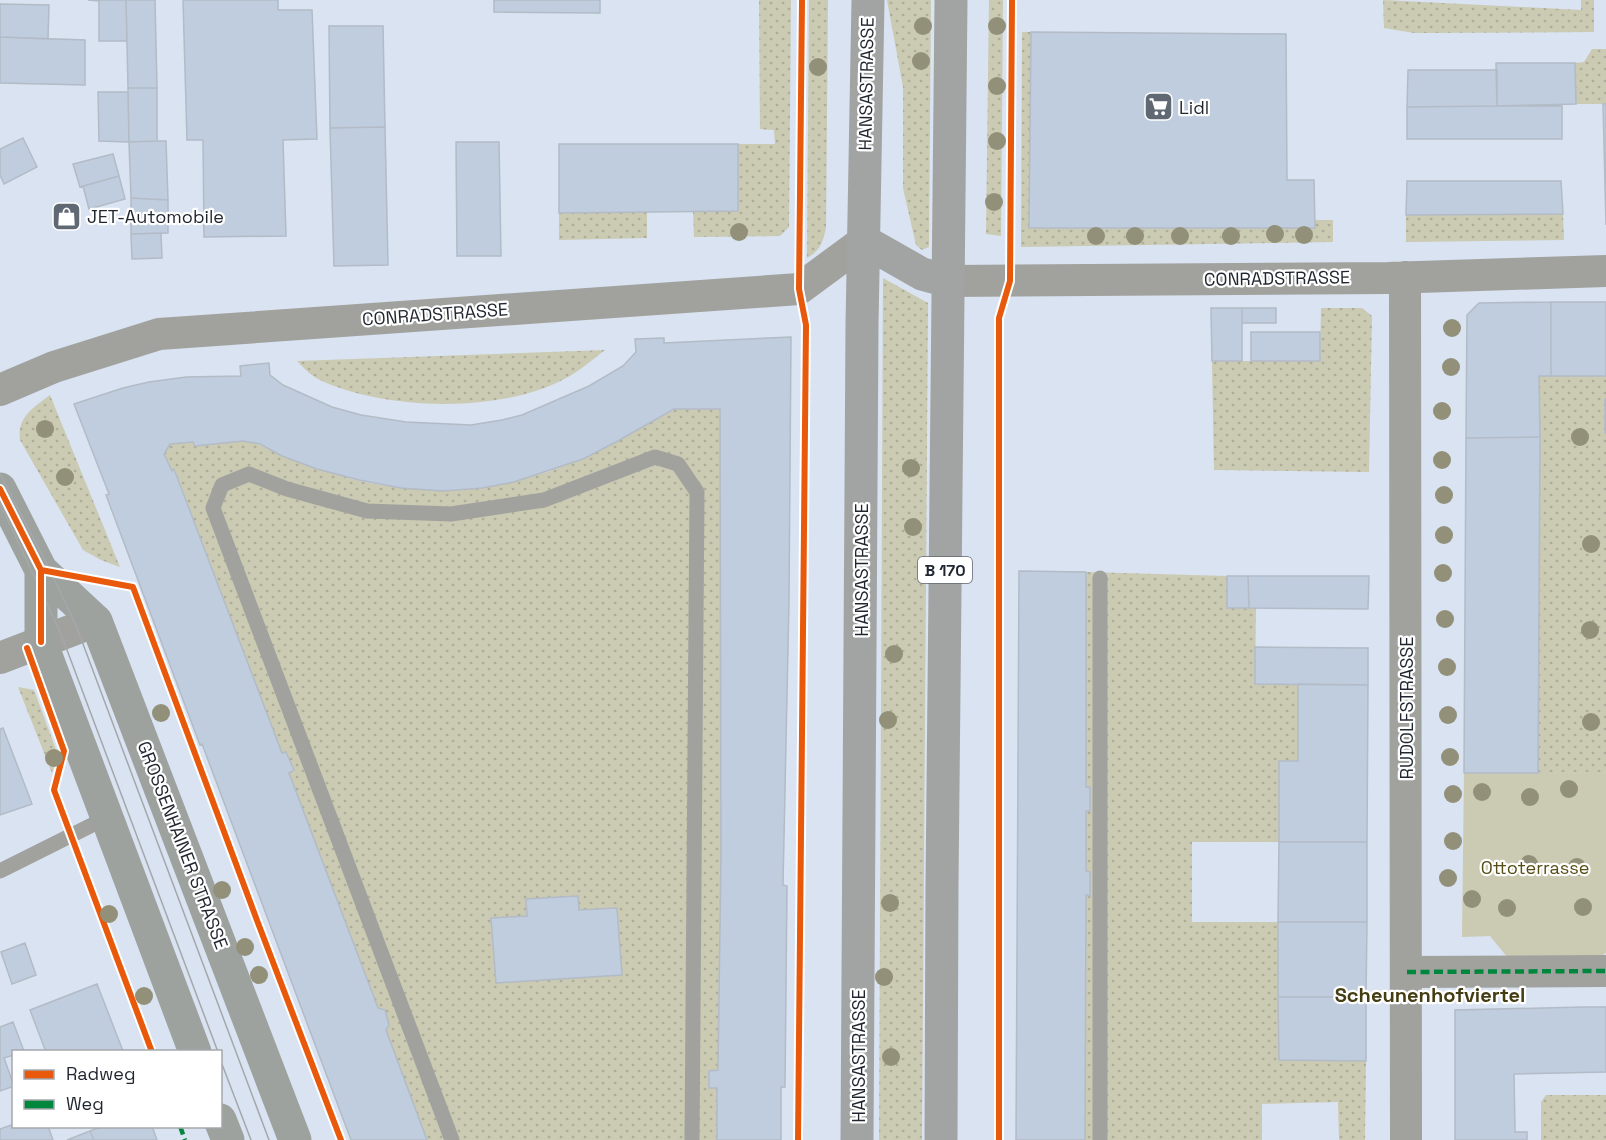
<svg xmlns="http://www.w3.org/2000/svg" width="1606" height="1140" font-family="'Space Grotesk',sans-serif">
<defs>
<pattern id="grass-dots" width="8" height="8" patternUnits="userSpaceOnUse" patternTransform="scale(1.5)"><rect width="8" height="8" fill="#cbcab2"/><path d="M2 2h.1M6 6h.1" fill="none" stroke="#aead99" stroke-width="1.8" stroke-linecap="round"/></pattern>
</defs>
<rect width="100%" height="100%" fill="#d9e3f1"/>
<path fill="url(#grass-dots)" fill-rule="evenodd" d="M759,0h32l-2,227 -9,9 -86,1 -1,-26h45v-67h37l-1,-14 -14,-1z
M809,0h19l-2,228c-3,14 -6,23 -19,30z
M887,0h44l-2,247 -7,3 -6,-5 -13,-57v-101z
M989,0h14l-2,236 -15,-2z
M1383,0l198,10v-10h13v32l-180,1 -30,-5z
M1022,32h9l283,188h19v22l-312,5z
M1592,49h14v55h-30l-1,-41 9,-1z
M647,211v27l-88,2v-27z
M1563,214l1,26 -158,2v-27z
M883,278l45,25 -6,837h-43z
M1321,308h41l10,8 -3,156 -155,-2 -2,-109h108z
M605,350c-12,9 -24,20 -37,27 -65,37 -184,34 -250,2 -8,-4 -15,-12 -21,-18z
M1539,376h67v396l-68,1z
M50,395l70,172 -19,-7 -18,-10 -63,-110c-3,-23 13,-32 30,-45z
M676,409h44l1,447 -3,214 -8,1 -1,17h8v52h-290l-41,-110 3,-5 -4,-15 -7,-2 -89,-235 5,-3 -7,-18 -5,1 -107,-283 -3,1 -8,-17 6,-10 23,-2 2,4c16,-2 34,-6 50,-5 14,2 25,9 38,15 22,10 45,16 69,23 79,20 161,12 235,-23 31,-14 59,-32 89,-47zM526,899l53,11 38,-2 5,67 -126,8 -5,-65 36,-2z
M1086,572l141,4v32h29l-1,76h43v77l-19,81h-87v80h86l1,138 87,1 -1,79h-26l-1,-38 -76,2v36h-177z
M18,687l16,3 24,65 -6,18z
M1546,1095h60v45h-65v-38z"/>
<path fill="#cbcab2" d="M1606,772v181l-7,4 -91,1 -18,-22 -28,1 2,-164z"/>
<path fill="#c0cdde" stroke="#b2bbc6" stroke-width="1.5" d="M88,0h38l1,41h-28v-40z
M126,0h29l2,88h-29z
M183,0h95v10h34l5,129 -34,1 3,96 -82,1 -1,-97h-16z
M494,0h106v13l-106,-1z
M0,4l49,1 -1,34 -48,-2z
M329,26h54l2,101 -55,1z
M1031,32l255,2 1,146h27l1,48h-286z
M0,37l85,3v45l-85,-2z
M1496,63h79l1,41 -79,2z
M1408,70h89v36l-90,1z
M128,88h29v53l-28,1z
M98,92h30l1,50 -30,-1z
M1603,104h3v121z
M1497,106h65v33h-155v-32z
M385,127l3,138 -54,1 -4,-138z
M23,138l14,29 -33,17 -4,-9v-26z
M157,141h9l2,59 -37,-2 -2,-56z
M456,142h43l2,114h-44z
M559,144h179v67l-179,2z
M113,154l6,22 -39,11 -7,-23z
M119,176l6,23 -36,10 -6,-23z
M1407,181h154l2,33 -157,1z
M131,198l37,2v33l-37,1z
M161,233l1,25 -30,1 -1,-25z
M1551,302h55v74h-55z
M1551,302v74h-12l1,61 -74,1 1,-123 12,-12z
M1211,308h31v53h-30z
M1242,308h34v15h-34z
M1251,332h69v29h-69z
M791,337l-2,262 -6,286 4,1 -2,201h-4v53h-64v-52h-8v-17l9,-1 3,-214 -1,-447h-46l-58,33 -33,17 -69,23 -32,6 -39,3 -42,-3 -42,-8 -42,-11 -35,-13 -22,-12 -17,-3 -48,5 -2,-4 -23,2 -6,10 8,17 2,-2 108,284 4,-1 8,18 -5,3 89,235 7,2 4,15 -3,5 41,110h-76l-149,-396 -2,1 -94,-250 3,-1 -35,-90 49,-16 26,-6 37,-5 55,-1 -1,-10 29,-3 1,12 13,10 49,22 29,8 45,7 65,3 31,-5 20,-5 67,-29 34,-20 13,-14 -1,-13 29,-1v5z
M1605,399h1v34h-1z
M1540,437l-2,336h-74l2,-335z
M1019,571l67,1v215h4v24h-4v60l4,1v24l-4,-1 -1,245h-69z
M1227,576h21l1,32h-22z
M1248,576h121l-1,33 -119,-1z
M1255,647l113,1v37l-113,-1z
M1298,684l70,1 -1,157h-88v-81h19z
M3,728l29,76 -32,11v-86z
M1279,842h88v80h-89z
M578,896l1,14 38,-2 5,67 -126,8 -5,-65 36,-2 -1,-17z
M1278,922h89l-1,75h-88z
M25,943l11,32 -24,9 -11,-32z
M97,984l26,67 -77,1 -16,-42z
M1278,997h88v64l-87,-1z
M1584,1007h22v65l-92,2 1,58h12v8h-72v-130z
M13,1022l11,29 -10,1v3l-10,3 10,28 -14,5v-64z
M14,1124v2h34l5,14h-53v-11z
M103,1126h49l5,14h-63l-4,-9z
M90,1131l4,9h-27z"/>
<g fill="none" stroke-linecap="round" stroke-linejoin="round">
<path stroke="#a1a29e" stroke-width="15" d="M0,871l106,-53
M452,1140l-239,-632 9,-23 27,-11 38,15 80,22 84,3 93,-14 111,-43 23,7 19,28 -5,648
M1100,1140v-562"/>
<path stroke="#a1a29e" stroke-width="32" d="M1405,277l1,863
M948,281l440,-3 218,-7
M0,390l54,-23 105,-33 640,-45 65,-48
M0,658l96,-37
M1407,972l199,-1"/>
<path stroke="#9ea29f" stroke-width="33" d="M0,489l41,81 55,51 199,519
M41,570v72l154,410
M220,1120l8,20"/>
<path stroke="#a2a4a3" stroke-width="33" d="M864,241l58,33 26,7
M857,1140l5,-815 6,-325
M941,1140l1,-254 9,-886"/>
<path stroke="#a4a8ab" stroke-width="1.5" d="M0,474l51,98 26,56 192,512
M0,503l61,131 157,418
M220,1059l31,81"/>
<path stroke="#00873e" stroke-width="4.5" stroke-dasharray="9 4.5" stroke-linecap="butt" d="M1407,972l199,-1
M180,1126l5,14"/>
<defs>
<path id="cycleway" d="M0,489l41,81v72
M41,570l92,17 125,336 83,217
M27,648l37,103 -10,39 98,262
M798,1140l8,-815 -7,-36 3,-289
M999,1140v-822l11,-37 2,-281"/>
</defs>
<use href="#cycleway" stroke="#fff" stroke-width="10"/>
<use href="#cycleway" stroke="#e8590c" stroke-width="6"/>
</g>
<g fill="#929079">
<circle cx="923" cy="26" r="9"/>
<circle cx="997" cy="26" r="9"/>
<circle cx="921" cy="61" r="9"/>
<circle cx="818" cy="67" r="9"/>
<circle cx="997" cy="86" r="9"/>
<circle cx="997" cy="141" r="9"/>
<circle cx="994" cy="202" r="9"/>
<circle cx="739" cy="232" r="9"/>
<circle cx="1275" cy="234" r="9"/>
<circle cx="1304" cy="235" r="9"/>
<circle cx="1096" cy="236" r="9"/>
<circle cx="1135" cy="236" r="9"/>
<circle cx="1180" cy="236" r="9"/>
<circle cx="1231" cy="236" r="9"/>
<circle cx="1452" cy="328" r="9"/>
<circle cx="1451" cy="367" r="9"/>
<circle cx="1442" cy="411" r="9"/>
<circle cx="45" cy="429" r="9"/>
<circle cx="1580" cy="437" r="9"/>
<circle cx="1442" cy="460" r="9"/>
<circle cx="911" cy="468" r="9"/>
<circle cx="65" cy="477" r="9"/>
<circle cx="1444" cy="495" r="9"/>
<circle cx="913" cy="527" r="9"/>
<circle cx="1444" cy="535" r="9"/>
<circle cx="1591" cy="544" r="9"/>
<circle cx="1443" cy="573" r="9"/>
<circle cx="1445" cy="619" r="9"/>
<circle cx="1590" cy="630" r="9"/>
<circle cx="894" cy="654" r="9"/>
<circle cx="1447" cy="667" r="9"/>
<circle cx="161" cy="713" r="9"/>
<circle cx="1448" cy="715" r="9"/>
<circle cx="888" cy="720" r="9"/>
<circle cx="1591" cy="722" r="9"/>
<circle cx="1450" cy="757" r="9"/>
<circle cx="54" cy="758" r="9"/>
<circle cx="1569" cy="789" r="9"/>
<circle cx="1482" cy="792" r="9"/>
<circle cx="1453" cy="794" r="9"/>
<circle cx="1530" cy="797" r="9"/>
<circle cx="1453" cy="841" r="9"/>
<circle cx="1529" cy="864" r="9"/>
<circle cx="1577" cy="867" r="9"/>
<circle cx="1448" cy="878" r="9"/>
<circle cx="222" cy="890" r="9"/>
<circle cx="1472" cy="899" r="9"/>
<circle cx="890" cy="903" r="9"/>
<circle cx="1583" cy="907" r="9"/>
<circle cx="1507" cy="908" r="9"/>
<circle cx="109" cy="914" r="9"/>
<circle cx="245" cy="947" r="9"/>
<circle cx="259" cy="975" r="9"/>
<circle cx="884" cy="977" r="9"/>
<circle cx="144" cy="996" r="9"/>
<circle cx="891" cy="1057" r="9"/>
</g>
<defs>
<symbol id="supermarket-square" viewBox="-11 -11 22 22"><rect x="-9" y="-9" width="18" height="18" rx="4" fill="#606873" stroke="#fff"/><path d="M-6-5.5h2.5l.6 2H6L4.5 2H-2.5L-4.4-4H-6ZM-1.5 3.2a1.3 1.3 0 1 0 .1 0ZM3 3.2a1.3 1.3 0 1 0 .1 0Z" fill="#fff"/></symbol>
<symbol id="shop-square" viewBox="-11 -11 22 22"><rect x="-9" y="-9" width="18" height="18" rx="4" fill="#606873" stroke="#fff"/><path d="M-5-2.5h2.3a2.7 3.5 0 0 1 5.4 0H5L5.5 6h-11ZM-1.5-2.5h3a1.5 2.3 0 0 0-3 0Z" fill="#fff"/></symbol>
</defs>
<g fill-rule="evenodd">
<use href="#supermarket-square" x="1142" y="90" width="33" height="33"/>
<use href="#shop-square" x="50" y="200" width="33" height="33"/>
</g>
<g text-anchor="middle" dominant-baseline="central" stroke-width="4.5" stroke-linejoin="round" paint-order="stroke">
<rect fill="#fff" stroke="#62676d" stroke-width="1.5" x="918" y="557" width="54" height="26" rx="4.5"/>
<g font-size="16" font-weight="bold" fill="#1f262f">
<text x="945" y="570">B 170</text>
</g>
<g font-size="18" fill="#1f262f" stroke="#fff">
<text transform="translate(866 84) rotate(-89)">HANSASTRASSE</text>
<text transform="translate(1277 278) rotate(-1)">CONRADSTRASSE</text>
<text transform="translate(435 314) rotate(-4)">CONRADSTRASSE</text>
<text transform="translate(861 570) rotate(-90)">HANSASTRASSE</text>
<text transform="translate(1406 708) rotate(-90)">RUDOLFSTRASSE</text>
<text transform="translate(183 845) rotate(69)">GROSSENHAINER STRASSE</text>
<text transform="translate(858 1056) rotate(-90)">HANSASTRASSE</text>
</g>
<g font-size="18" fill="#1f262f" stroke="#fff" text-anchor="start">
<text x="1179" y="107">Lidl</text>
<text x="87" y="216">JET-Automobile</text>
</g>
<g font-size="18" fill="#574d17" stroke="#fff">
<text x="1535" y="867">Ottoterrasse</text>
</g>
<g font-size="20" font-weight="bold" fill="#443c13" stroke="#fff">
<text x="1430" y="995">Scheunenhofviertel</text>
</g>
</g>
<rect x="12" y="1050" width="210" height="78" fill="#ffffff" stroke="#a5a8ac" stroke-width="1.5"/>
<rect x="24" y="1070" width="30" height="9" fill="#e8590c" stroke="#a5a8ac" stroke-width="1.5"/>
<text x="66" y="1080" font-size="18" fill="#1f262f">Radweg</text>
<rect x="24" y="1100" width="30" height="9" fill="#00873e" stroke="#a5a8ac" stroke-width="1.5"/>
<text x="66" y="1110" font-size="18" fill="#1f262f">Weg</text>
</svg>
